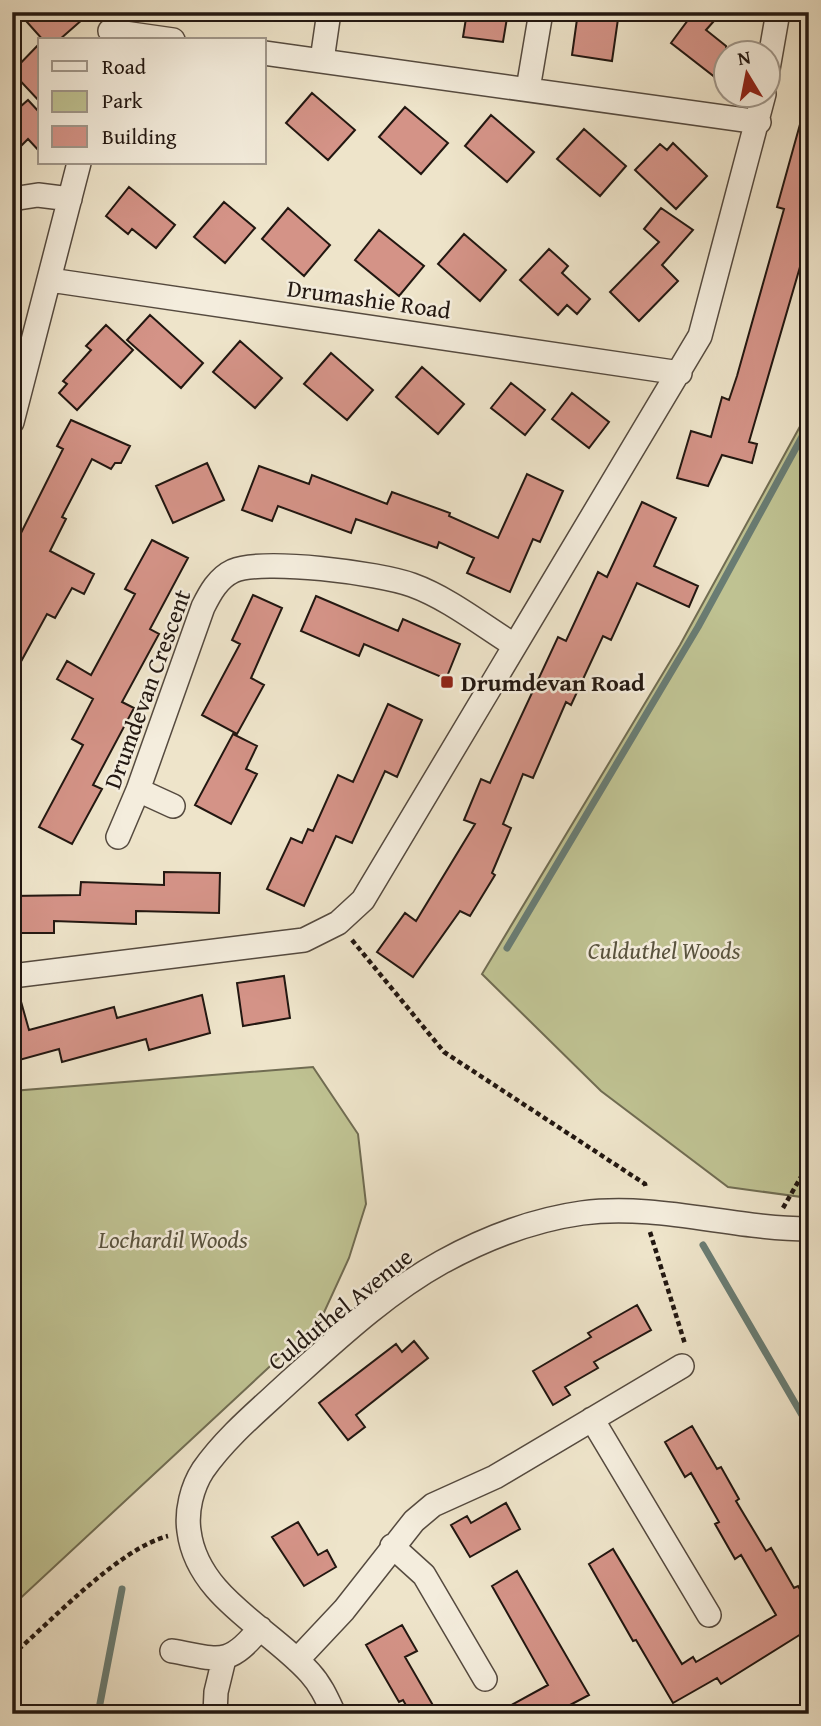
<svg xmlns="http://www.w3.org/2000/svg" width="821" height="1726" font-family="'Gentium Book Plus',serif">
<rect width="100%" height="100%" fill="#eee4ca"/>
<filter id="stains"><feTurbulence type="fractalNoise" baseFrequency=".00286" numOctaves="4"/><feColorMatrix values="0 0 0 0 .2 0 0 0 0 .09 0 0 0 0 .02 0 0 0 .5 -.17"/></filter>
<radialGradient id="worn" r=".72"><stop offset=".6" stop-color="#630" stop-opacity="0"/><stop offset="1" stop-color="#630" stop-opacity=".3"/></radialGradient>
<path fill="#bfc292" stroke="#706c52" stroke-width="2" d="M809,410v788l-81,-11 -127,-96 -119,-117 198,-329z
M313,1067l45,67 8,70 -17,54 -28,61 -309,287v-515z"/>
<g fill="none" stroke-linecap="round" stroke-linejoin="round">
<path stroke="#697c73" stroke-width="7" d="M507,948l191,-321 111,-203
M703,1245l106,182
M98,1714l24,-125"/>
</g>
<path fill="#d49387" stroke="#221711" stroke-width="2" d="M18,12h73l-32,28h-16z
M467,12h41l-5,30 -40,-5z
M578,12h41l-7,49 -40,-6z
M694,12h28l-16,18 20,16v18l-10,14 -45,-35z
M40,43v59l-28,-30z
M312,93l43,37 -27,30 -42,-37z
M28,100l12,13v39l-12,-13 -16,16v-41z
M405,107l43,36 -27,31 -42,-37z
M491,115l43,37 -27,30 -42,-36z
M802,117l7,1v118l-60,206 8,2 -5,19 -30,-8 -14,31 -31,-8 14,-47 20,6 11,-40 7,3 8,-24 47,-167 -7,-2z
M584,129l42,37 -26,30 -43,-37z
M673,143l34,33 -31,33 -41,-39 25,-26 7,6z
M129,187l46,38 -19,23 -24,-19 -4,5 -22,-18z
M224,202l31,26 -30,35 -31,-26z
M288,208l42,37 -26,31 -42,-37z
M661,208l32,22 -31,35 16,16 -39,40 -29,-29 49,-50 -15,-13z
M379,230l45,36 -25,30 -44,-36z
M464,234l42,36 -26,31 -42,-37z
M549,249l19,17 -6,7 28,26 -13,15 -10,-9 -9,10 -38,-35z
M150,315l53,48 -22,25 -54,-48z
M106,325l27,25 -56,60 -18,-17 8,-9 -4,-3 28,-31 -5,-4z
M240,341l42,37 -27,30 -42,-36z
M331,353l42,37 -26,30 -43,-36z
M422,367l42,37 -26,30 -42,-37z
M511,383l34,27 -20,25 -34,-27z
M572,393l37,29 -20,26 -37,-29z
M71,420l59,26 -9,17h-6l-4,6 -19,-10 -30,58 4,2 -16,32 44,23 -10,20 -12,-6 -17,30 -8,-4 -35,64v-112l8,-14 -7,-3 50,-100 -6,-3z
M207,463l17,37 -51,23 -17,-37z
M259,466l50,18 3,-9 75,29 5,-12 58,21 -1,3 49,22 29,-64 36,17 -23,51 -7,-3 -23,53 -43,-19 7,-15 -35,-16 -2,6 -81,-29 -5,14 -73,-27 -6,15 -30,-11z
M642,502l34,16 -22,48 44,20 -9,21 -52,-24 -26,57 -8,-4 -32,69 -5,-3 -33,76 -10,-4 -20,50 8,4 -19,45 3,2 -25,41 -10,-5 -47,66 -36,-25 28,-39 11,8 59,-97 -11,-4 17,-41 9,4 68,-146 8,4 32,-69 9,5z
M152,540l36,18 -38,71 9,5 -37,68 12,6 -41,77 9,4 -30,55 -33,-17 44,-82 -11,-6 21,-40 -36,-20 10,-18 24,14 44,-81 -10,-5z
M253,595l29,13 -31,70 13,7 -27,49 -35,-19 38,-71 -8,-4z
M316,596l82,35 5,-12 57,25 -14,35 -82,-35 -5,12 -58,-25z
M388,704l34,16 -25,57 -12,-6 -33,72 -16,-7 -32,70 -37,-17 24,-51 11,5 6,-14 5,2 25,-56 15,7z
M233,734l24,12 -11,23 11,5 -26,50 -36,-19z
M164,872l56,1 -1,40 -83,-2v13l-82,-3v12h-42v-37l68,-1 1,-13 83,3z
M284,976l6,42 -47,8 -6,-43z
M12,991h6l11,39 85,-23 3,11 85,-23 8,38 -61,17 -3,-11 -84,23 -3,-13 -47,13z
M637,1305l14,25 -57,32 4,6 -33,19 5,8 -17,10 -20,-34 58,-34 -3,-4z
M414,1341l14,17 -72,57 9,12 -17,13 -29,-37 77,-59 6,8z
M692,1426l25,43 4,-2 18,32 -3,2 30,50 5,-3 23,40 4,-2 11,19v24l-88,55 -4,-6 -44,25 -37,-63 -3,1 -44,-77 24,-15 69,115 11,-7 3,5 80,-47 -35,-60 -6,4 -20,-35 4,-2 -28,-49 -6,4 -20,-35z
M506,1503l14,26 -50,28 -19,-32 16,-9 4,7z
M298,1522l20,33 9,-5 9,17 -32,19 -32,-49z
M517,1571l72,124 -36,19h-58l53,-29 -56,-99z
M402,1625l15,26 -12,6 33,57h-27l-8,-14 -4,2 -33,-57z"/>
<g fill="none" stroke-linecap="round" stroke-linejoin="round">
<defs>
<path id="minor" d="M110,31l63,9
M264,53l495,69
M322,60l7,-48
M768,69l10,-57
M528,89l13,-77
M12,199l26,-4 32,4
M50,280l630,93
M12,422l67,-259
M138,790l35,16
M118,837l20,-47 65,-183c7,-14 15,-29 30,-36 31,-13 146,2 179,14 36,13 70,40 102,60
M12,976l292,-36 34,-17 25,-23 337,-564 64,-242
M592,1419l117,196
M392,1546l32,29 61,104
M172,1651c47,8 56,17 88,-23
M297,1660l47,-50 70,-89 19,-16 62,-28 187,-111
M215,1714l1,-22 8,-33
M334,1714c-7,-15 -13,-29 -24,-41 -40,-45 -113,-76 -121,-142 -3,-20 3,-44 14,-61 23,-33 56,-60 85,-87 48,-43 98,-90 154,-121 44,-24 90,-42 140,-49 75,-10 152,16 227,16"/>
</defs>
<use href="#minor" stroke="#554a3f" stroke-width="26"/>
<path stroke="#221711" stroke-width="4.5" stroke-dasharray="5 3.5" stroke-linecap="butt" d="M352,940l92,112 201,132 1,5
M783,1208l26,-45
M650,1232l35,112
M12,1655c41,-35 106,-106 156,-119"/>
<use href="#minor" stroke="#f4eddd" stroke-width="23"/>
</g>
<rect fill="#8f2418" stroke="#f4eddd" stroke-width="2.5" x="440" y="675" width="14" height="14" rx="3.5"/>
<g text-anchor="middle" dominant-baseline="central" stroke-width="5" stroke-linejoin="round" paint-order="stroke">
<g font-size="24" fill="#221711" stroke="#f4eddd">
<text transform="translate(369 299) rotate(8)">Drumashie Road</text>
<text transform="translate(147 689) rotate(-70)">Drumdevan Crescent</text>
<text transform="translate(340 1309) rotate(-39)">Culduthel Avenue</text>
</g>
<g font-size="24" font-weight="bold" fill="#221711" stroke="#f4eddd" text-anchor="start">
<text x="461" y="682">Drumdevan Road</text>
</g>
<g font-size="24" font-style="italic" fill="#59533e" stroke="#f4eddd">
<text x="664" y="950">Culduthel Woods</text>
<text x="173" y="1239">Lochardil Woods</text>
</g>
</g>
<rect width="821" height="1726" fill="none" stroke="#eee4ca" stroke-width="42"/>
<rect x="14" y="14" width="793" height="1698" fill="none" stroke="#221711" stroke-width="3.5"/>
<rect x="21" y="21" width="779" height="1684" fill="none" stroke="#221711" stroke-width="2"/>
<rect x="38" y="38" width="228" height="126" fill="#f4eddd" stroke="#a0978b" stroke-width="2"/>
<rect x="52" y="61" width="35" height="10" fill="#f4eddd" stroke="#a0978b" stroke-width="2"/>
<text x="102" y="74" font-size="21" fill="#221711">Road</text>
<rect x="52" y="91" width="35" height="21" fill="#bfc292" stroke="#a0978b" stroke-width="2"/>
<text x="102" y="108" font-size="21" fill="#221711">Park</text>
<rect x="52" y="126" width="35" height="21" fill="#d49387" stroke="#a0978b" stroke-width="2"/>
<text x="102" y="144" font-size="21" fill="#221711">Building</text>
<g transform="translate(747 74) rotate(350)"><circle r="33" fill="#f4eddd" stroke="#a0978b" stroke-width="2"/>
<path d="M0-5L12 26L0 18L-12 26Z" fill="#8f2418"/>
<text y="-10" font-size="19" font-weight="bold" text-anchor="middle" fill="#221711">N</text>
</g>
<rect width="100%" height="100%" filter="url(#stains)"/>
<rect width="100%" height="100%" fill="url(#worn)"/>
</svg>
